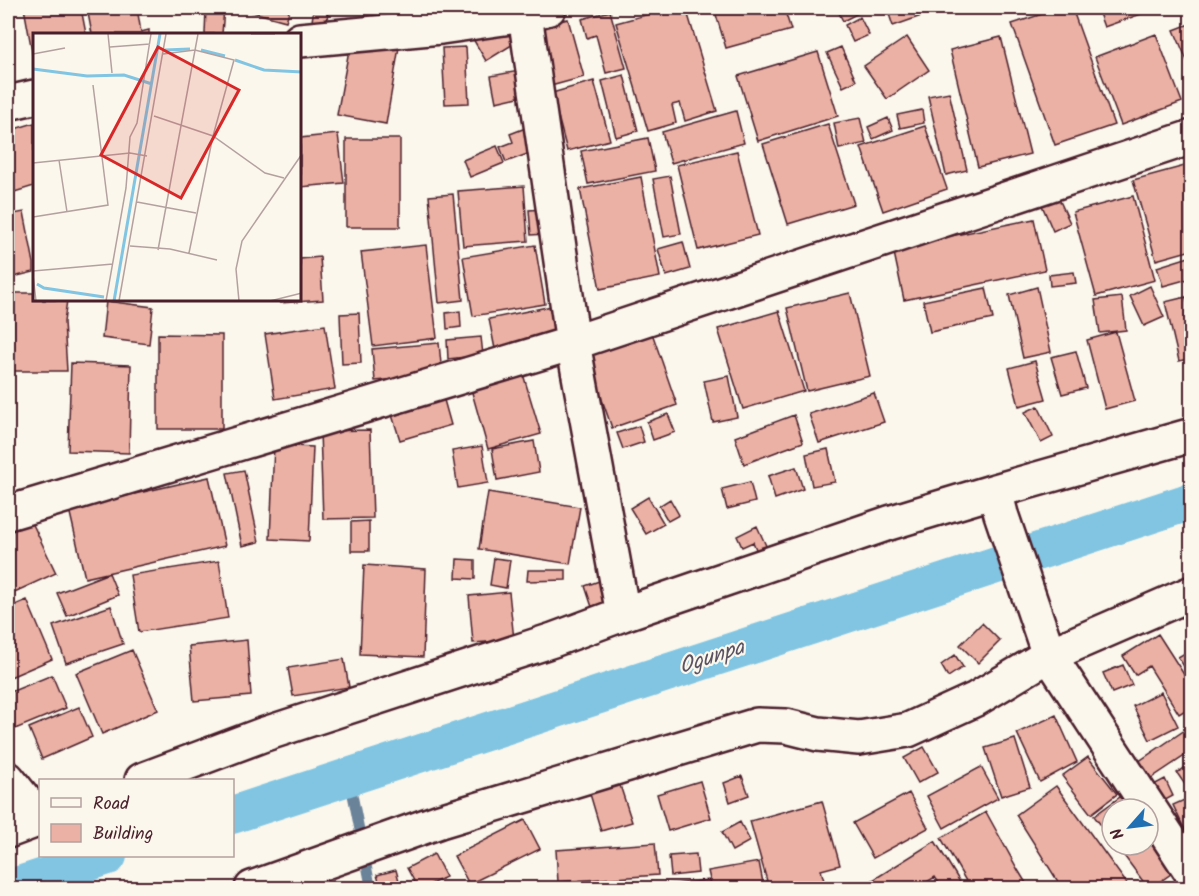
<svg xmlns="http://www.w3.org/2000/svg" width="1199" height="896" font-family="Kalam,sans-serif">
<rect width="100%" height="100%" fill="#fbf7ec"/>
<filter id="ink" filterUnits="userSpaceOnUse"><feTurbulence type="fractalNoise" baseFrequency=".0167" numOctaves="2"/><feDisplacementMap in="SourceGraphic" scale="12" xChannelSelector="R" yChannelSelector="G"/><feConvolveMatrix kernelMatrix="1 2 1 2 8 2 1 2 1" color-interpolation-filters="sRGB"/></filter>
<g filter="url(#ink)">
<g fill="none" stroke-linecap="round" stroke-linejoin="round">
<path stroke="#6b8399" stroke-width="10" d="M349,777l22,111"/>
<path stroke="#81c5e2" stroke-width="38" d="M232,815l960,-314
M10,888l98,-32"/>
</g>
<path fill="#eab1a4" stroke="#4a1f2b" stroke-width="1.5" d="M24,8h57l5,26h-52v28z
M87,8h50l4,24 8,-2v4h-57z
M206,8h18l-2,26h-17z
M238,8h52l-4,13z
M314,8l14,1 -1,14 -15,-2z
M343,8h49l-1,7z
M406,8h27l-1,6z
M671,8h15l31,103 -32,10 -5,-18 -8,2 4,18 -28,8 -32,-108z
M714,8h70l7,22 -65,18z
M840,8h28l-25,13 -6,-12z
M887,8h38l2,6 -34,12z
M937,8h31l-29,6z
M1060,8h12l42,117 -59,20 -43,-121z
M1097,8h61l-54,19z
M610,11l16,57 -20,5 -10,-38 -9,3 -5,-19z
M860,17l9,18 -16,7 -8,-17z
M568,19l16,58 -37,10 -17,-58z
M502,22l13,21 -29,18 -13,-22z
M1192,23v49l-18,-42z
M1156,34l26,68 -61,23 -26,-68z
M907,37l22,33 -42,29 -23,-33z
M1001,37l29,117 -52,13 -28,-117z
M351,39l48,8 -13,77 -49,-9z
M466,47l3,56 -24,1 -3,-56z
M841,47l15,34 -13,6 -16,-34z
M818,52l20,64 -80,25 -20,-65z
M519,71l4,25 -27,6 -5,-26z
M624,75l14,56 -22,6 -14,-56z
M594,81l16,59 -43,11 -15,-58z
M949,92l18,78 -21,5 -18,-79z
M922,110l2,13 -24,5 -3,-13z
M736,111l8,32 -73,20 -9,-31z
M860,118l6,25 -27,6 -5,-26z
M888,118l5,12 -20,9 -5,-12z
M34,123v63l-26,8v-63z
M828,124l26,80 -66,20 -25,-80z
M925,126l22,63 -64,22 -22,-64z
M528,127l10,23 -32,12 -6,-15 13,-5 -3,-8z
M338,134l6,49 -44,4v-49z
M648,138l7,33 -67,13 -7,-33z
M346,139h54v88h-54z
M497,146l7,17 -34,14 -7,-17z
M737,151l21,84 -60,15 -21,-85z
M1192,164v86l-36,10 -23,-80z
M670,176l11,58 -17,3 -11,-58z
M641,177l19,100 -60,12 -20,-100z
M524,186l4,55 -65,5 -5,-55z
M1054,188l16,35 -17,8 -15,-35z
M453,194l10,106 -24,3 -10,-107z
M1133,196l22,84 -59,16 -23,-84z
M543,209l2,25 -14,1 -2,-25z
M24,212l10,51v9l-25,6 -1,-9v-54z
M1034,219l11,51 -141,30 -11,-52z
M683,242l7,27 -24,7 -8,-27z
M426,245l11,93 -64,8 -12,-94z
M535,245l10,59 -72,12 -10,-59z
M1192,256v22l-29,8 -6,-19z
M320,257l3,43 -43,3v-3h20v-41z
M1074,272l2,11 -26,3 -1,-11z
M1150,286l14,31 -20,9 -14,-30z
M1037,287l14,65 -28,6 -14,-63z
M986,288l7,31 -63,13 -7,-31z
M8,293h26v7h33l-3,22 3,49h-59z
M850,293l20,83 -63,15 -20,-83z
M1122,297l4,33 -26,3 -5,-33z
M1186,297l6,23v38l-13,3 -14,-59z
M106,301l47,6 -4,37 -47,-6z
M557,305l7,35 -68,14 -7,-35z
M460,311l1,16 -14,2 -1,-16z
M779,311l25,80 -61,18 -25,-80z
M359,313l2,50 -19,1 -2,-50z
M325,325l10,64 -60,10 -10,-65z
M651,330l26,75 -65,23 -26,-74z
M1116,332l19,69 -30,8 -18,-69z
M158,334l64,1v94h-64z
M481,337l2,18 -35,4 -1,-19z
M439,343l3,32 -67,6 -3,-32z
M1076,351l10,37 -24,6 -11,-37z
M1035,361l11,38 -27,7 -10,-38z
M71,363l60,2 -2,88 -61,-2z
M523,374l18,60 -53,15 -17,-60z
M729,376l8,41 -24,5 -9,-41z
M874,393l10,29 -65,21 -10,-29z
M444,400l7,25 -51,15 -8,-25z
M1038,406l15,31 -12,6 -16,-31z
M668,414l7,18 -22,8 -6,-18z
M794,415l9,27 -59,22 -9,-27z
M639,426l5,16 -21,7 -6,-16z
M370,430l3,88 -50,1 -3,-88z
M534,441l5,31 -42,8 -5,-31z
M274,445l39,2 -4,94 -39,-2z
M482,446l6,37 -30,5 -6,-37z
M828,449l7,33 -23,4 -6,-32z
M796,467l7,22 -28,10 -7,-23z
M244,470l15,72 -17,4 -15,-73z
M209,477l16,69 -140,32 -16,-69z
M750,482l5,20 -28,7 -5,-20z
M488,492l92,15 -10,57 -91,-15z
M648,497l16,27 -18,10 -16,-26z
M670,499l9,16 -11,6 -9,-15z
M29,516l27,57 -48,22v-69z
M369,521v30h-18v-29z
M757,526l11,24 -10,4 -5,-12 -11,5 -5,-11z
M494,558l16,2 -4,28 -16,-3z
M457,559l18,1v19l-19,-1z
M219,561l9,57 -89,14 -9,-57z
M364,565l62,4 -3,88 -63,-3z
M528,570h38v10l-39,1z
M109,573l9,22 -51,21 -10,-23z
M602,580l8,25 -17,5 -8,-24z
M509,592l5,48 -41,3 -4,-47z
M27,600l25,59 -44,19v-70z
M111,606l12,38 -57,19 -13,-37z
M982,623l18,18 -22,22 -18,-18z
M1158,634l34,53v19l-13,8 -30,-48 -14,9 -12,-19z
M247,640l4,56 -57,5 -5,-55z
M1192,649v28h-1l-13,-20z
M132,650l26,60 -56,24 -26,-61z
M955,655l8,12 -15,10 -7,-12z
M344,659l5,28 -56,9 -5,-28z
M1123,665l9,20 -20,8 -9,-20z
M52,675l14,33 -58,24v-39z
M1161,692l17,34 -28,14 -17,-34z
M79,707l13,30 -50,22 -13,-31z
M1056,715l21,47 -37,20 -23,-49z
M1185,730l7,9v12l-51,34 -12,-17z
M1015,739l15,48 -29,9 -16,-48z
M924,747l14,25 -20,11 -14,-25z
M1088,757l29,37 -26,20 -29,-38z
M1192,763v19l-6,4 -9,-13z
M981,767l17,31 -54,30 -17,-32z
M742,776l7,19 -19,7 -6,-19z
M618,779l14,43 -31,9 -13,-44z
M1165,779l8,17 -19,10 -8,-17z
M700,781l11,37 -43,13 -11,-37z
M1056,786l74,102h-68l-46,-73z
M909,793l19,35 -55,30 -20,-35z
M1120,797l9,12h-17v31l-18,-24z
M1191,797l1,2v46l-19,-40z
M822,801l18,64 -19,5 5,18h-57l-19,-67z
M986,812l32,58 11,18h-59l-29,-50z
M525,820l15,29 -71,35 -15,-28z
M740,822l10,19 -18,10 -10,-19z
M1148,835l27,36 -24,17h-3l-32,-43h32z
M935,841l28,46 -2,1h-19l-7,-11 -18,11h-50l-2,-3z
M655,843l3,32 -100,7 -2,-32z
M434,854l12,23 -23,11h-5l-11,-20z
M696,854l2,19 -27,3 -2,-20z
M759,862l5,26h-52l-4,-17z
M396,870l5,18h-20l-4,-13z
M709,880l1,8h-52v-2z"/>
<g fill="none" stroke-linecap="round" stroke-linejoin="round">
<defs>
<path id="minor" d="M524,8l49,335 50,271
M300,40l141,-13 83,-12 25,-7
M8,103l26,-6
M995,491l6,23 48,141 143,218
M8,513l565,-170 619,-206
M8,779l32,40
M142,780l120,-45 291,-95 70,-26 266,-91 106,-32 197,-56
M8,831l32,-12
M252,888l188,-67 317,-96 29,1 32,8 41,4 49,-8 68,-31 73,-44 143,-62"/>
</defs>
<use href="#minor" stroke="#4a1f2b" stroke-width="38"/>
<use href="#minor" stroke="#fbf7ec" stroke-width="33"/>
</g>
</g>
<g text-anchor="middle" dominant-baseline="central" stroke-width="4.5" stroke-linejoin="round" paint-order="stroke">
<g font-size="22" font-style="italic" fill="#5a5162" stroke="#fbf7ec">
<text transform="translate(712 658) rotate(-18)">Ogunpa</text>
</g>
</g>
<g transform="translate(33 33)">
<rect width="268" height="268" fill="#fbf7ec"/>
<path fill="none" stroke="#81c5e2" stroke-width="3" d="M132,17l25,-1M168,17l24,6M202,27l29,10 38,2M0,36l54,7 37,-1 28,9M4,251l7,4 60,9M81,268l46,-267"/>
<path fill="none" stroke="#b4a19f" stroke-width="1.5" d="M75,1l4,39M218,1h24M77,14l40,-3M0,21l32,-6M130,21l32,-4 39,10 -21,76 -24,117M121,83l59,20 52,37 19,5M26,127l8,52M0,130l97,-10 17,3M104,169l59,11M0,184l75,-12 -15,-120M97,213l40,3 47,11M125,217l40,-216M0,238l80,-7M0,242l3,26M73,268l20,-113 4,-51 7,-14 14,-89M86,268l47,-267M206,268l-3,-32 6,-28 60,-87M237,268l32,-8"/>
<path fill="#d62828" fill-opacity="0.15" stroke="#d62828" stroke-width="3" d="M125,14l81,43 -58,108 -80,-43z"/>
<rect width="268" height="268" fill="none" stroke="#4a1f2b" stroke-width="3"/>
</g>
<rect width="1199" height="896" fill="none" stroke="#fbf7ec" stroke-width="30"/>
<rect x="15" y="15" width="1169" height="866" fill="none" stroke="#4a1f2b" stroke-width="2" filter="url(#ink)"/>
<rect x="39" y="779" width="195" height="78" fill="#fbf7ec" stroke="#b4a19f" stroke-width="1.5"/>
<rect x="51" y="798" width="30" height="9" fill="#fbf7ec" stroke="#b4a19f" stroke-width="1.5"/>
<text x="93" y="809" font-size="18" fill="#4a1f2b">Road</text>
<rect x="51" y="824" width="30" height="18" fill="#eab1a4" stroke="#b4a19f" stroke-width="1.5"/>
<text x="93" y="839" font-size="18" fill="#4a1f2b">Building</text>
<g transform="translate(1130 827) rotate(242)"><circle r="28" fill="#fbf7ec" stroke="#b4a19f" stroke-width="1.5"/>
<path d="M0-4.5L10 22L0 15L-10 22Z" fill="#1f6fb2"/>
<text y="-9" font-size="16" font-weight="bold" text-anchor="middle" fill="#4a1f2b">N</text>
</g>
</svg>
